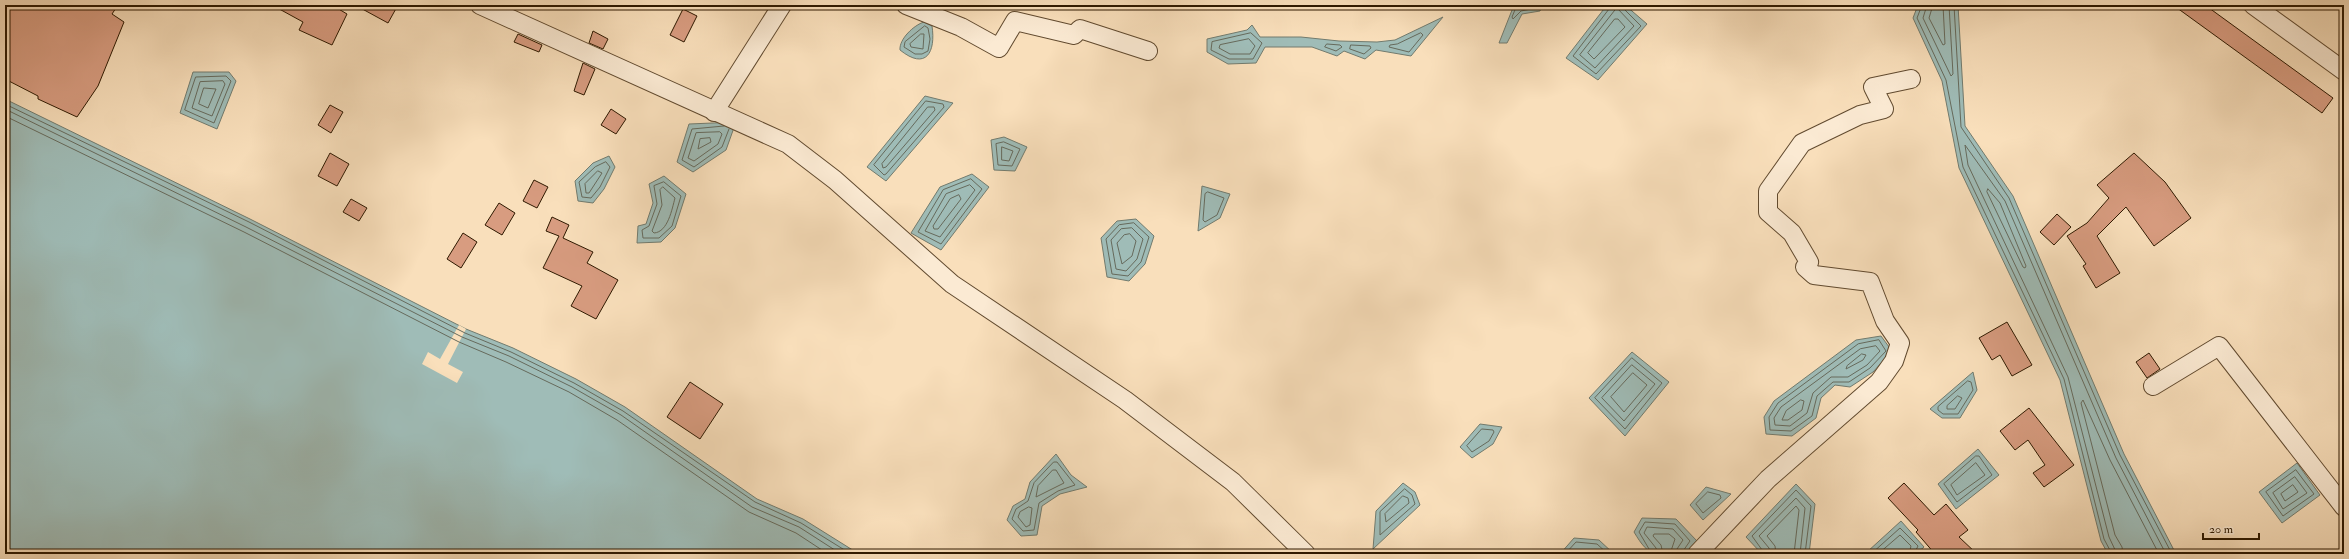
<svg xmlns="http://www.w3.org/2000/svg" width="2349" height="559" font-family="'IM FELL Double Pica',serif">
<rect width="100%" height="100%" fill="#f9dfbb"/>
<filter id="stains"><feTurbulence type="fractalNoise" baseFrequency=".005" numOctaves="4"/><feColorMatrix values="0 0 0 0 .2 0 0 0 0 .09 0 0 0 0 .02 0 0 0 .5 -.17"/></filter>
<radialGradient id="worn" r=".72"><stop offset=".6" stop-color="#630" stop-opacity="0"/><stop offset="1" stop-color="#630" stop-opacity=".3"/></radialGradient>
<path fill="#9fbcb7" stroke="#727b6e" d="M1514,5h28l-2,6 -18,3 -15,29h-8z
M1607,5h18l22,19 -49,56 -32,-22z
M1918,5h40l7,121 48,70 111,258 52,100h-68l-7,-13 -41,-161 -101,-212 -17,-87 -29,-63z
M1443,17l-32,39 -35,-6 -11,9 -21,-8 -7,5 -25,-9h-47l-9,16 -28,1 -21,-12v-13l40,-9 5,-5 8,12h41l38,4 38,1 18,-2z
M924,22l8,4c4,26 -6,45 -32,24 -1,-11 14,-25 24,-28z
M193,72h36l7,9 -19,48 -37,-16z
M925,96l28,7 -67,78 -19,-14z
M5,99l245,120 216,110 47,19 63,31 49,28 132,92 46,20 56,35h-854z
M736,122l-10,28 -33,22 -16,-10 12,-38z
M1004,137l23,10 -12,24 -21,-1 -3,-30z
M609,156l6,11 -11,22 -11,14 -15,-2 -3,-20 18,-18z
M972,174l17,13 -48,63 -30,-17 29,-46z
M664,176l22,18 -11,34 -14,14 -24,1 1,-17 8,-2 7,-21 -4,-19z
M1202,186l28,8 -10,24 -22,13z
M1136,219l18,17 -9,28 -16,17 -22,-4 -6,-39 16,-17z
M1881,336l11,15 -19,21 -23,15 -15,-2 -14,13 -5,20 -24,18 -26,-2 -2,-17 10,-16 82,-61z
M1632,352l37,30 -44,54 -36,-38z
M1973,372l4,18 -17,28h-18l-12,-9z
M1480,424l22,3 -9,17 -21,14 -12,-11z
M1978,449l21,26 -43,34 -18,-25z
M1056,454l15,21 16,12 -27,7 -18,12 -5,29 -16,1 -14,-16 6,-14 12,-7 5,-17z
M2297,463l23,32 -38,28 -23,-31z
M1403,483l12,9 5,13 -47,44 3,-38z
M1796,484l19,20 -6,50h-47l-16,-17z
M1706,487l25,7 -28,26 -13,-15z
M1642,518l34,1 21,22 -13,13c-30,0 -34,5 -50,-22z
M1901,521l23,26 -8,7h-48l-1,-2z
M1574,538l25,2 15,14h-54z"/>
<path fill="#f9dfbb" d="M459,325l7,4 -18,35 15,8 -6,11 -35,-19 6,-12 12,7z"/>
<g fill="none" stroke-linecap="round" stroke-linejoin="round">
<path stroke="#666a5c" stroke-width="1" d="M1517,5l-5,12 1,2 8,-8 15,-3 2,-3
M1610,5l-1,4 -36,47 23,18 45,-48 -17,-17 -1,-4
M1922,5l-5,13 29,62 17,87 101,212 40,160 8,15
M1927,5l-4,13 28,58 2,-2 -4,-69
M1933,5l-4,13 14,27 2,-1 -2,-39
M1954,5l7,122 48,71 111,257 52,99
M1617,8l17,18 -39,42 -15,-13z
M1615,19h3l7,8 -31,32 -6,-6z
M925,26l3,2 2,11 -2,12 -6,3h-7l-11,-7 1,-5z
M1251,33l11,10 -9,16h-24l-18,-9 1,-8z
M1421,33l2,2 -14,17 -20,-5 1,-2 7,-1z
M921,34h3l-1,15 -12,-2 -1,-3z
M1249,39l6,7 -5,8h-20l-11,-6 1,-3z
M1327,44l13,1 2,2 -6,4 -11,-4z
M1351,45l19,1 1,2 -7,6 -14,-5z
M196,77l30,-1 5,5 -17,42 -29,-13z
M223,81l2,3 -13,32 -20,-8 8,-26z
M204,88l12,1 -8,19 -9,-4z
M926,101l17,3 1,3 -58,67 -2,1 -10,-10z
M5,104l244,118 216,111 46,19 63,31 49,28 132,91 46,21 50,31
M928,107h6l1,3 -49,57 -3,1 -1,-4z
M5,109l241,118 216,110 47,19 63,31 49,28 131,92 47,20 42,27
M5,116l239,116 215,110 47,20 63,30 48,28 132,92 47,21 32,21
M724,126l-32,3 -10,31 12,7 28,-20 7,-18
M720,132l2,2 -4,10 -24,17 -6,-3 8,-25z
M710,138l1,4 -13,7 2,-10z
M1004,142l16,7 -8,17 -14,-1 -2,-21z
M1002,147l11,4 -4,10 -7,-1z
M606,162l4,5 -10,20 -9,11 -9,-1 -3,-15 16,-15z
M598,171l4,2 -13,20h-3l-1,-9z
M971,179l11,10 -41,55 -23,-12 25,-42z
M664,182l17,14 -9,30 -13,12h-16l-1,-8 7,-4 8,-22 -3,-18z
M970,185l5,5 -35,47 -15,-6 21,-37z
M663,187l12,11c-3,11 -7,34 -21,35l-2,-2 10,-26 -2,-15z
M1988,189l12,14 26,63 -1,2 -2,-1 -36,-75z
M1208,192l16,6 -7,17 -12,7 -2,-2 2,-26z
M959,195l2,4 -23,30h-4l-1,-3 17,-27z
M1134,223l15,14 -8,25 -13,14 -16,-2 -6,-35 13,-14z
M1132,228l11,11 -6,20 -11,12 -10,-2 -5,-29 10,-11z
M1130,234l6,7 -4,15 -10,8 -5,-21 7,-8z
M1879,340l7,11 -16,17 -21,14h-16l-16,14 -5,20 -21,15 -21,-1 -1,-13 9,-14 80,-59z
M1876,346l4,5 -13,14 -19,12h-17l-18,16 -6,20 -17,13 -15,-1 -1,-7 7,-11 79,-58z
M1862,354l4,1 -3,5 -17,9 1,-3z
M1632,358l30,25 -37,46 -30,-31z
M1632,365l23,19 -31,37 -22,-23z
M1633,373l14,12 -23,27 -13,-15z
M1968,381l3,1 2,8 -15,24h-15l-5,-4v-3z
M1958,396l4,2 -7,11h-8v-3z
M1801,400l3,1 -2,9 -14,10h-6l4,-9z
M1482,429l11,1 1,2 -5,9 -17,11 -5,-6z
M1976,456h3l13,19 -35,27 -13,-18z
M1054,462h3l18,23 -17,6 -19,12 -5,27 -11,1 -11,-12 4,-10 12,-8 6,-18z
M1976,463l9,12 -28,20 -6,-10z
M1053,470h3l8,13 -28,14 2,-11z
M2296,470l18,24 -31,22 -17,-24z
M2295,477l12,16 -24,16 -10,-16z
M2293,485l5,7 -13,9 -4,-7z
M1405,489l7,6 3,9 -35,31v-23z
M1708,492l12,3 1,3 -18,15 -7,-9z
M1403,496l5,2 1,5 -23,19 -1,-8z
M1029,507l3,1 -2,17 -4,2 -8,-10 2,-5z
M1565,554l11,-12 21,2 11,10
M1652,554l-13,-22 6,-10 30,2 15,17 -9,13
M1657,554l-1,-6 -12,-15 3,-6 26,2 10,11 -6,9 -1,5
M1663,554l-2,-9 -8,-9 1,-2h15l6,5 -5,15
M1765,554l-13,-18 44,-46 15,16 -6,48
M1770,554l-1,-6 -10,-12 37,-38 9,10 -5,46
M1776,554l-1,-8 -8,-10 29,-30 3,4 -5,44
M1871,554l29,-26 18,18 -4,8
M1878,554l22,-19 11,11 -2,8
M2117,554l-8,-17 -41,-160 -100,-212 -3,-20 40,56 111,257 50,96
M2123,554l-1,-7 -7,-12 -34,-132 2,-3 27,60 49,94"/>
</g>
<path fill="#d89c80" stroke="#2e1900" d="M5,5h113l-6,9 12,8 -26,64 -21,31 -39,-18v-3l-33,-17z
M272,5h60l15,9 -15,31 -33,-15 4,-8z
M355,5h43l-10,18z
M2173,5h32l128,93 -11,15z
M683,9l14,7 -13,26 -14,-7z
M593,31l15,8 -5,10 -14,-6z
M518,34l24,11 -3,7 -25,-10z
M583,63l12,6 -11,26 -10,-4z
M330,105l13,7 -12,21 -13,-8z
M611,109l15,10 -10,15 -15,-9z
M330,153l19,11 -12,22 -19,-10z
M2134,153l31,29 26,36 -37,28 -28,-39 -29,29 23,37 -24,15 -13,-22 3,-2 -19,-28 20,-13 22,-25 -12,-13z
M534,180l14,7 -11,21 -14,-7z
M351,199l16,9 -8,13 -16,-9z
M499,203l16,10 -13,22 -17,-10z
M2057,214l14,13 -17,18 -14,-13z
M552,217l17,8 -6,13 30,14 -6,11 31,17 -22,39 -25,-13 11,-20 -39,-18 16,-32 -13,-5z
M463,233l14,9 -16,26 -14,-9z
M2007,322l25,43 -20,11 -12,-21 -8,5 -13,-22z
M2149,353l11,16 -13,9 -11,-16z
M690,382l33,22 -23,35 -33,-22z
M2029,408l45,57 -30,22 -11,-14 12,-8 -17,-25 -13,10 -15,-19z
M1904,483l30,32 12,-11 22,26 -9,7 18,17h-42l-19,-22 2,-2 -30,-32z"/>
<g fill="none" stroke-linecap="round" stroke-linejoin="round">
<defs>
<path id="street" d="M480,5l308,139 47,36 117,104 173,116 108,82 73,72
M906,5l55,22 38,21 16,-27 59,14 6,-6 68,22
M2253,5l91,66
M714,112l68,-107
M2153,386l66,-40 125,161
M1697,554l71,-75 111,-97 15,-21 6,-18 -15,-22 -15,-39 -56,-7 -9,-8 4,-5 -17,-29 -24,-21v-21l34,-48 58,-28 24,-6 -11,-22 38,-8"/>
</defs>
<use href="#street" stroke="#614a2f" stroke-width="20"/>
<use href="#street" stroke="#fbead3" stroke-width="18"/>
</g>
<rect width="2349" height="559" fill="none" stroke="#f9dfbb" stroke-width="20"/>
<rect x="6" y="6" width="2337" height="547" fill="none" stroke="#2e1900" stroke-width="2"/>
<rect x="10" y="10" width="2329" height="539" fill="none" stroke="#2e1900"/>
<path d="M2203 533v6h56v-6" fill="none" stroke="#2e1900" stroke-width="2"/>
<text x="2209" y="533" font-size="12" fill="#2e1900" stroke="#fbead3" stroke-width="3" paint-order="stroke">20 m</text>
<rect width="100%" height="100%" filter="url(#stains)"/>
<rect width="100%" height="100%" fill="url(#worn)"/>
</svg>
